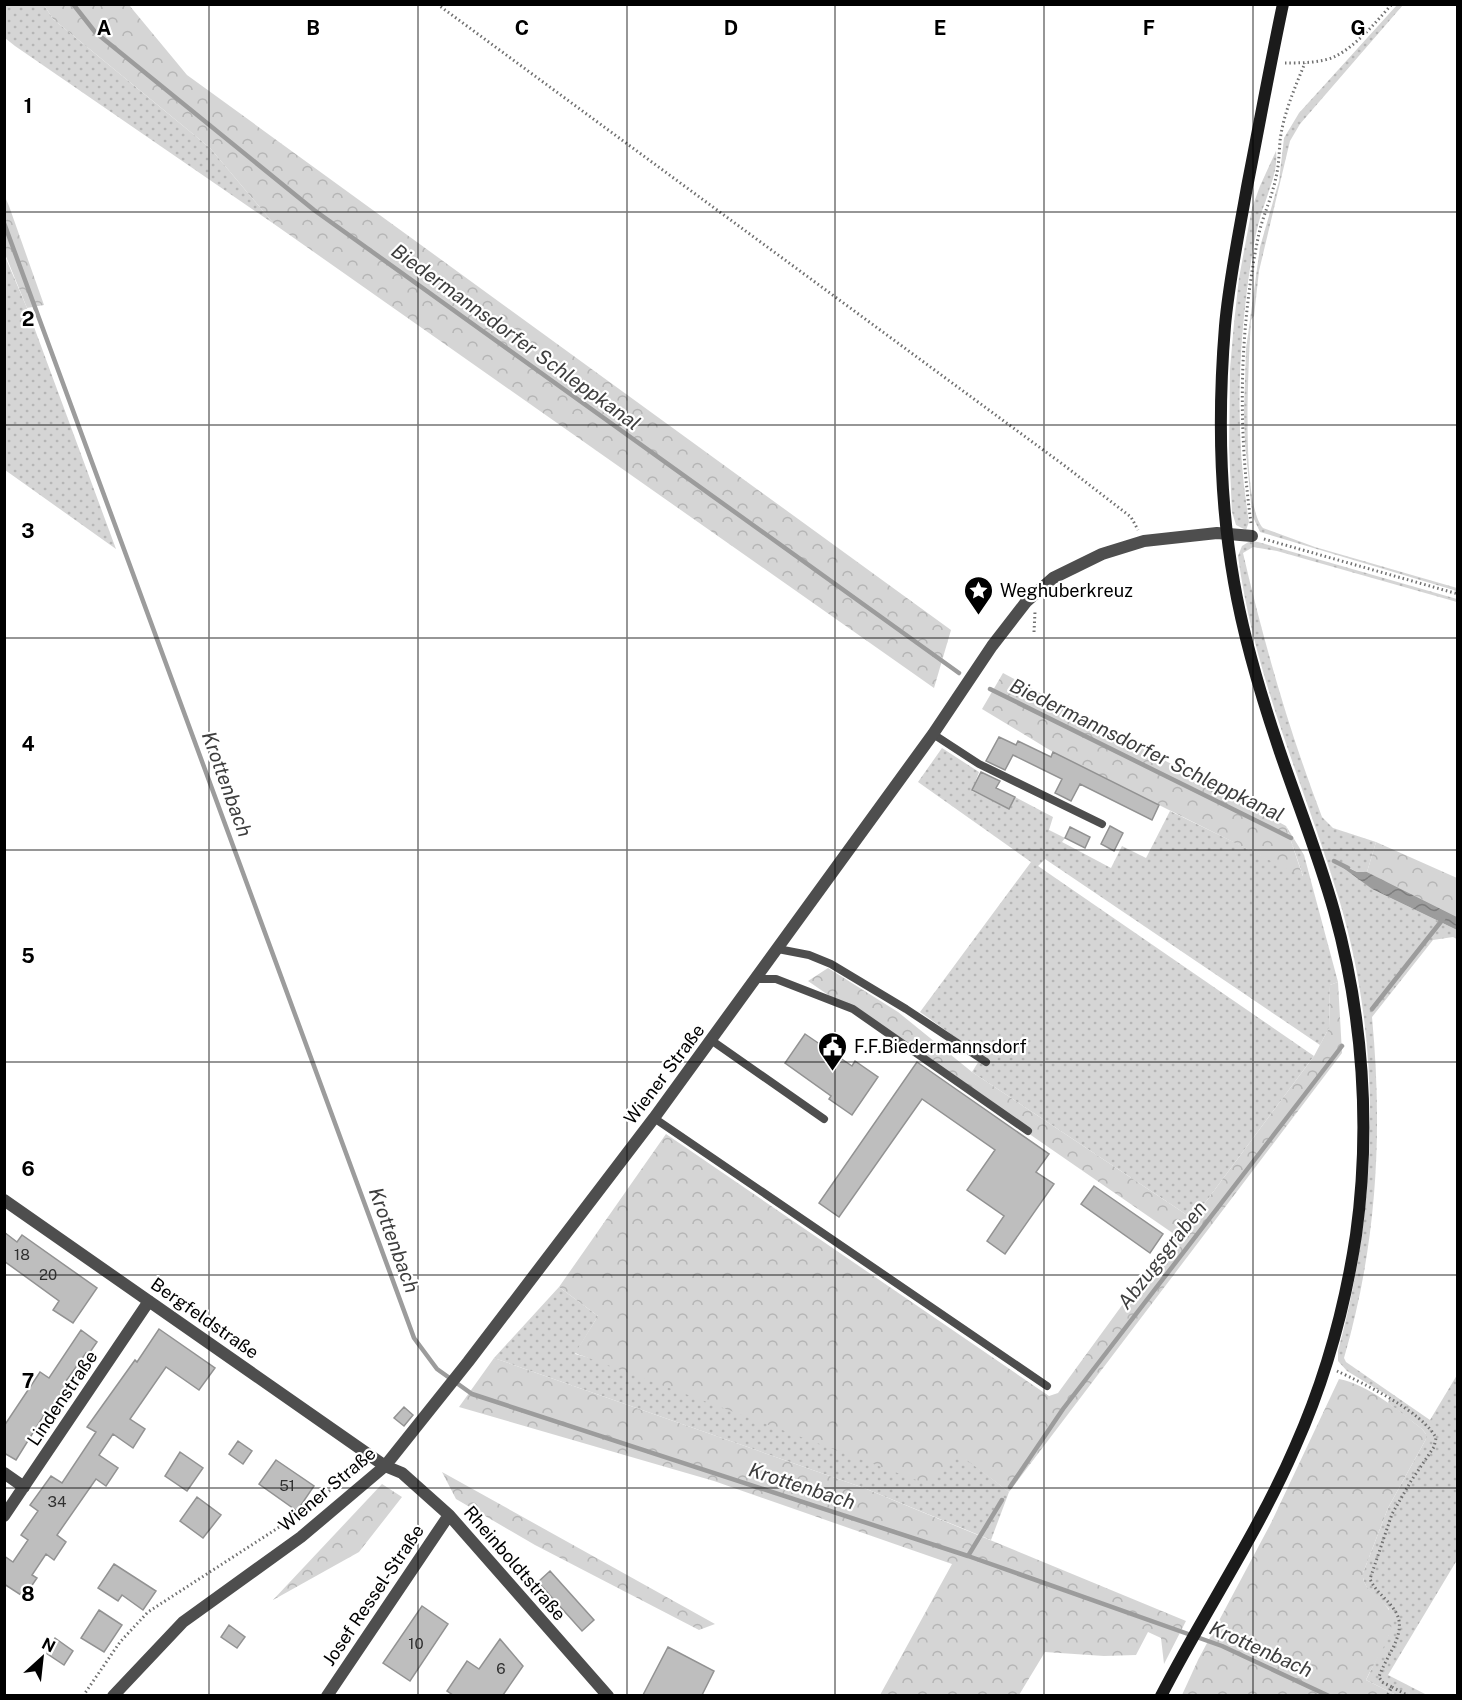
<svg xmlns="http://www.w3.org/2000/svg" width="1462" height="1700" font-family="'Public Sans',sans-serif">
<defs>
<pattern id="grass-dots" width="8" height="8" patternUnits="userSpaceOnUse" patternTransform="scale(1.5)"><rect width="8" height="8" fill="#d5d5d5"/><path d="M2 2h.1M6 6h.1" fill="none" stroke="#b5b5b5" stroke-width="1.8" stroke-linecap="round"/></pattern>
<pattern id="forest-crowns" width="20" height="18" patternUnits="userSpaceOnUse" patternTransform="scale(1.5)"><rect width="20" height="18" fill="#d5d5d5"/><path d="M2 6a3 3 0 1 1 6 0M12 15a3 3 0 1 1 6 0" fill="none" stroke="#b5b5b5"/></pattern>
<pattern id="water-waves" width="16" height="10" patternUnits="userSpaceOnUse" patternTransform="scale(1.5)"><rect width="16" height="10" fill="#9c9c9c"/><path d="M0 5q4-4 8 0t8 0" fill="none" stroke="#7d7d7d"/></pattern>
</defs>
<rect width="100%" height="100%" fill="#fff"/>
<path fill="url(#grass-dots)" d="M4,5h40l9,14 157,129 64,76 -259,-178 -10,-8z
M1397,5h6l-103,119 -10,17 -31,130 -5,45 -3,4c-2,37 -11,183 12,208l52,19 142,41v3l-197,-59 -7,-15 -2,-14 -6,-60 -1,-32 2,-62 14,-102 19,-66 5,-43 15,-25z
M1276,151c2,17 -5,33 -10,49 -6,15 -10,32 -13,49 -15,91 -19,182 -4,273l-3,8 -10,-5 -4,-13 -3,-64 1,-79 4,-46 5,-45 13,-70 8,-22z
M4,254l23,54 89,241 -111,-79z
M1250,541l8,1 199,57v3l-180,-51 -24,-4 -10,6c21,90 46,178 79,264l11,11 43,14 -9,30h-10l-13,-7 28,24 85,41v9l-4,-2 -20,3 -61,77c11,117 5,227 -28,341l2,4 84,58 27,-45v185l-69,115 39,20h-31l-30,-15 23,-46v-25c-10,-10 -28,-21 -26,-36l25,-65 38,-69v-5l-4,-5 -34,-26 2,-6 -43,-26 -9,-10v-10c40,-147 45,-305 1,-452 -35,-115 -85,-222 -101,-343l4,-10z
M942,748l37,24 -7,19 37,18 6,-12 38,20 -4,13 16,8 -3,4 49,26 11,-22 24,12 24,-47 133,65 -17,-50 18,29 34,127 -8,3 -1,43 -9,17 -275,-186 -7,7 276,190 -121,163 -221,-147 10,-16 -62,-44 111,-150 -113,-80z
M559,1287l39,29 -23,38 385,100 49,38 -18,48 -127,-52 -370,-130z"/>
<path fill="url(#forest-crowns)" d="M44,5h85l58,70 764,555 -17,58 -660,-464 -64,-76 -157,-129z
M5,197l4,9 35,99 -17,3 -22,-54z
M1003,673l283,153 17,51 -250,-125 -71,-43z
M1376,842l81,36v39l-90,-45z
M828,968l70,44 74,60 221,147 121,-163 15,-28 1,-43 8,-3 4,71 -333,439 -49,-37 -33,29 -352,-131 23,-37 -39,-29 107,-153 383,262 9,-3 116,-159 -366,-253z
M494,1358l370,130 322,133 -22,43 -3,-26 -13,-6 -12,23 -32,1 -59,-4 -26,43h-139l72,-131 -238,-83 -255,-74z
M1339,1379c30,6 59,31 83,50l4,5v5l-38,69 -25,65c-2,21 27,26 29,46 1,18 -19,45 -26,61l30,15h-214l16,-35 73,-137z
M442,1472l273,152 -16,6 -164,-85 -79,-46z
M382,1484l20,13 -43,55 -86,48z"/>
<path fill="url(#water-waves)" d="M1343,865l14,7h10l90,45v13l-85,-41 -30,-22z"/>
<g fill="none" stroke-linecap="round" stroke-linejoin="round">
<path stroke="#9c9c9c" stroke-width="4.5" d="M73,4l22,28 219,178 645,463
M4,223l410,1115 23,31 35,25 496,162 254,90 107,50
M990,689l301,149
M1334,861l14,7
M1372,1009l71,-90
M1010,1487l53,-78 279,-363
M968,1556l34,-56"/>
</g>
<path fill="#bebebe" stroke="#929292" stroke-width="1.5" d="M999,737l17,8 2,-4 33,16 2,-5 106,53 -7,15 -72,-36 -9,17 -16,-8 7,-14 -49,-24 -8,15 -19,-9z
M981,772l19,9 -4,7 19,9 -6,12 -37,-19z
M1110,826l13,7 -9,18 -13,-7z
M1070,827l20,10 -5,11 -20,-10z
M805,1034l47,32 3,-5 23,16 -26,38 -23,-16 2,-3 -46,-33z
M917,1062l132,92 -13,18 18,12 -49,70 -18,-13 17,-25 -37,-26 28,-40 -73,-51 -83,118 -20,-14z
M1094,1186l69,48 -13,19 -69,-49z
M4,1232l13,10 5,-7 75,53 -24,35 -20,-13 6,-9 -55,-40z
M159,1329l56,39 -16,22 -33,-23 -36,52 15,10 -12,19 -20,-14 -14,21 19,13 -12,18 -10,-7 -39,56 9,7 -12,18 -8,-6 -14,21 5,3 -13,19 -20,-13v-28l9,6 15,-22 -7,-5 17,-24 -8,-6 21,-29 11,7 34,-51 -9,-5 48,-67 2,2z
M81,1330l16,12 -9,13 -2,-2 -20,28 4,3 -23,33 -3,-2 -28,45 -12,-7v-27l36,-54 9,6z
M404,1407l9,8 -9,11 -10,-8z
M238,1441l14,10 -9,13 -14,-10z
M180,1452l23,16 -16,23 -22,-15z
M276,1460l38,26 -17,25 -38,-27z
M197,1497l24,18 -18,23 -23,-17z
M114,1564l42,27 -13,19 -21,-15 -4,6 -20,-13z
M550,1571l44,49 -12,11 -44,-49z
M422,1606l26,18 -38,57 -27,-18z
M99,1610l23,15 -18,27 -23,-14z
M229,1625l16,12 -8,11 -16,-11z
M55,1638l18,13 -9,14 -18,-12z
M500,1639l23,27 -20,29h-50l-6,-4 20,-30 12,8z
M668,1647l46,24 -12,24h-59z"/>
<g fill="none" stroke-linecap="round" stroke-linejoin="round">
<path stroke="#707070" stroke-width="3" stroke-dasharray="1.5 3" stroke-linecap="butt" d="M437,4l628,462 66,51 7,13
M1285,63c16,0 37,0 51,-7 21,-11 40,-34 56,-52
M1251,523c-13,-95 -12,-190 7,-285 4,-21 14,-40 18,-61 3,-12 3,-24 4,-36 3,-26 15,-54 25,-78
M1264,539l194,55
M1034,632l1,-20
M1337,1371c26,12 86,41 99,67l-2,9 -23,34 -19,33 -22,65c5,12 16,19 23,29 18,22 -7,47 -14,69l3,5 10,5 -5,9
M1392,1687l17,9
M83,1696l37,-54 28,-30 133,-86 73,-53"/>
<path stroke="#4e4e4e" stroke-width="8" d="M933,734l46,30 123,60
M778,949l31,6 22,9 75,45 80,53
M757,979h19l77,30 175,122
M711,1040l113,79
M654,1118l393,268"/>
<path stroke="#4e4e4e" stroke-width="12" d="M4,1200l381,266 17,7 47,42 159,181
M4,1473l20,14
M4,1516l145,-215
M113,1696l70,-74 118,-85 84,-71 83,-104 186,-244 279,-384 59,-88 34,-44 27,-24 49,-24 42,-13 73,-8 35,3
M327,1696l122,-181"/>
<path stroke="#1b1b1b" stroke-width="12" d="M1161,1696c43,-84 97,-163 134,-249 30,-67 50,-140 61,-212 15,-108 7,-220 -22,-324 -15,-54 -36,-106 -54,-159 -19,-56 -36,-112 -46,-170 -15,-85 -16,-171 -9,-256 4,-46 14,-93 22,-139 12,-61 23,-122 36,-183"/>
</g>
<path fill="none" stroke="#000" stroke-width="1.5" stroke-opacity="0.55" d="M209,4v1692M418,4v1692M627,4v1692M835,4v1692M1044,4v1692M1253,4v1692M4,212h1454M4,425h1454M4,638h1454M4,850h1454M4,1062h1454M4,1275h1454M4,1488h1454"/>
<defs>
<symbol id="sight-pin" viewBox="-11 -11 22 30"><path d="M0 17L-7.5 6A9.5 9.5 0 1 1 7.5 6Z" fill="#000" stroke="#fff"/><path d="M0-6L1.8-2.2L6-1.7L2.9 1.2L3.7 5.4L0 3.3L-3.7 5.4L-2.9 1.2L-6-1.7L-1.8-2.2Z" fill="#fff"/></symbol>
<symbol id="civic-pin" viewBox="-11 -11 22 30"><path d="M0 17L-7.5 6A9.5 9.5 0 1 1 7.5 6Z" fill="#000" stroke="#fff"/><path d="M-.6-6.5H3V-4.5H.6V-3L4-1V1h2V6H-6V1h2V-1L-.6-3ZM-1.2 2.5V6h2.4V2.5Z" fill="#fff"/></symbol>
</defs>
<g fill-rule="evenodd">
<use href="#sight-pin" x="962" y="574" width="33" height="45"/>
<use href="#civic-pin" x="816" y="1030" width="33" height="45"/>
</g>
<g text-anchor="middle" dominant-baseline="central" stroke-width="4.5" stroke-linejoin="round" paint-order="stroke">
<g font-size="15" fill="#303030">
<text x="22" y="1254">18</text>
<text x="48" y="1274">20</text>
<text x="287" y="1485">51</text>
<text x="57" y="1501">34</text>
<text x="416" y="1643">10</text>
<text x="501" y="1668">6</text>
</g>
<g font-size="18" fill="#000" stroke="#fff" text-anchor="start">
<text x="1000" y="590">Weghuberkreuz</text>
<text x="854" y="1046">F.F.Biedermannsdorf</text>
</g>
<g font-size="18" fill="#000" stroke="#fff">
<text transform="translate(664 1074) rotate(-53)">Wiener Straße</text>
<text transform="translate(205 1318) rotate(35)">Bergfeldstraße</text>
<text transform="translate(62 1398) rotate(-56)">Lindenstraße</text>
<text transform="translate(327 1489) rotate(-40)">Wiener Straße</text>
<text transform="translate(515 1563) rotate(49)">Rheinboldtstraße</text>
<text transform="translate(373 1595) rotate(-56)">Josef Ressel-Straße</text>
</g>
<g font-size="20" font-style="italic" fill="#3d3d3d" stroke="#fff">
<text transform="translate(516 337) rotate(36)">Biedermannsdorfer Schleppkanal</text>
<text transform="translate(1147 750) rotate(26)">Biedermannsdorfer Schleppkanal</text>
<text transform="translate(227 784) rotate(70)">Krottenbach</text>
<text transform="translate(394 1240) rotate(70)">Krottenbach</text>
<text transform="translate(1162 1255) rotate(-52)">Abzugsgraben</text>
<text transform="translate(802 1486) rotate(18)">Krottenbach</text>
<text transform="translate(1261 1649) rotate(24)">Krottenbach</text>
</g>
</g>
<g font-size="20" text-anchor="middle" font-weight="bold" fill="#000" stroke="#fff" stroke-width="4.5" stroke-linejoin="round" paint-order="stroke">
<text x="104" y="35">A</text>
<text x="313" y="35">B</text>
<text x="522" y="35">C</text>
<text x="731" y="35">D</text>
<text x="940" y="35">E</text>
<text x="1149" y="35">F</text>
<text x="1358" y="35">G</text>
<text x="28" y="113">1</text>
<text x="28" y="326">2</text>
<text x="28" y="538">3</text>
<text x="28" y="751">4</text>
<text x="28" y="963">5</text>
<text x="28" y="1176">6</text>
<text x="28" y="1388">7</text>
<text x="28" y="1601">8</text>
</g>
<rect width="1462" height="1700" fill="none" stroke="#000000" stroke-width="12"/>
<g transform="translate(42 1658) rotate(27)" stroke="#ffffff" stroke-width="4.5" paint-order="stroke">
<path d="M0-4.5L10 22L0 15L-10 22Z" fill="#000000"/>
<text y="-9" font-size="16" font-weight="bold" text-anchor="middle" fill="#000000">N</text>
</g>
</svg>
